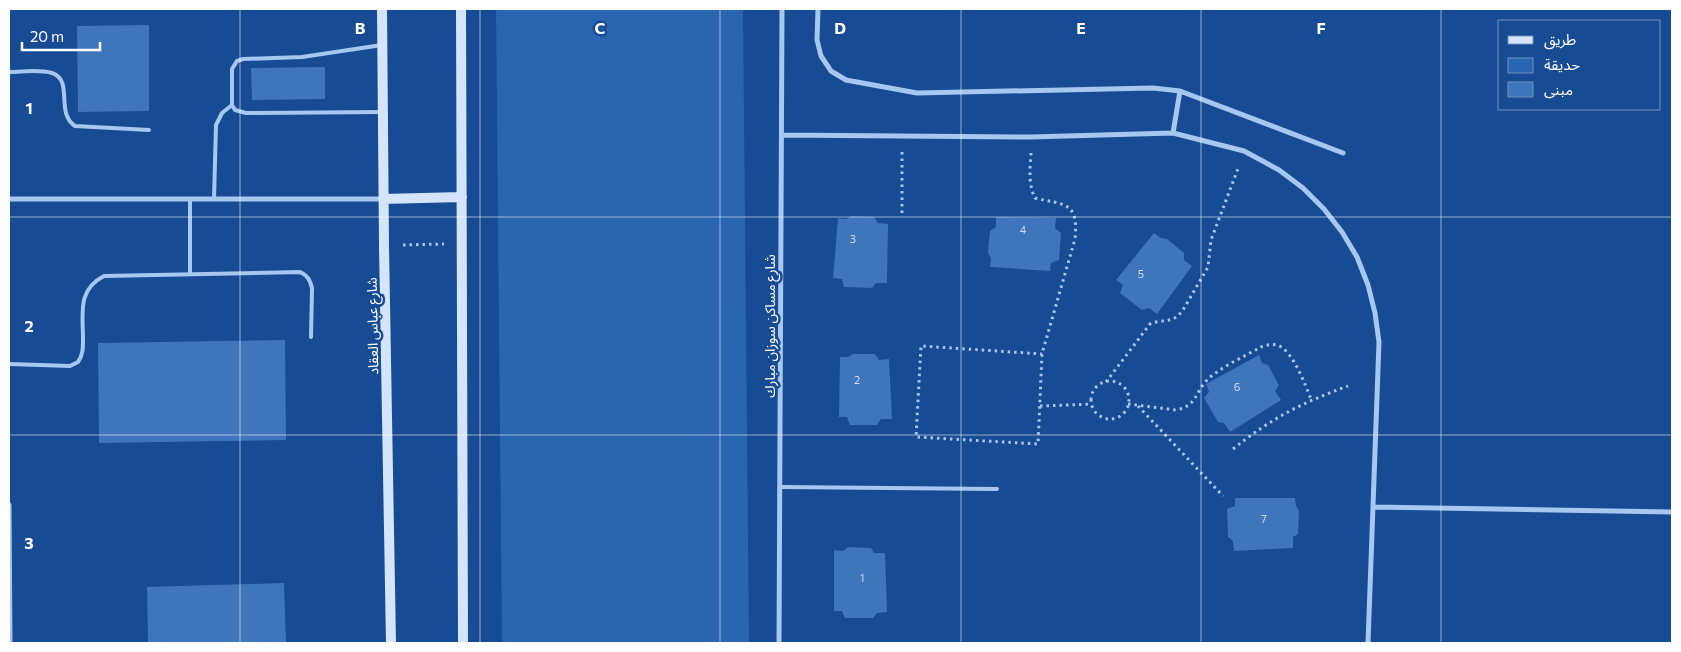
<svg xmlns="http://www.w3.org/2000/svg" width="1681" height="652" font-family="Commissioner,'Noto Sans Arabic',sans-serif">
<rect width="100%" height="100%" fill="#174b93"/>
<path fill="#2965b1" d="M496,9h247l6,634h-247z"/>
<path fill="#3f75ba" d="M149,25v86l-71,1 -1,-86z
M325,67v32l-73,1 -1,-32z
M852,216l22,1 4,6 10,1 -1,59h-11l-4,5 -28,-1 -2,-8 -9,-1 5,-60 8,1z
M996,217l60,1 -1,10 6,5 -2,27 -8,3 -1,8 -60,-4 1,-9 -3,-5 2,-22 6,-4z
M1154,233l7,5 6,1 17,14v7l8,6 -35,48 -8,-6 -7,2 -22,-17 3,-8 -7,-5z
M285,340l1,100 -187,3 -1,-100z
M853,354h22l4,6 10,-1 3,60h-11l-4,6h-27l-3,-8h-8l1,-60h8z
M1259,355l3,8 6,2 11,20 -4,6 6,9 -51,32 -6,-9 -6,-1 -14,-24 5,-6 -3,-8z
M1235,498h60l1,8 3,5 -1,23 -5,3v11l-59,3 -1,-10 -5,-4 -1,-28 8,-3z
M848,547l23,1 3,5h11l2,59 -10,1 -4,5h-28l-3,-7h-8v-61l9,1z
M284,583l2,60h-138l-1,-56z"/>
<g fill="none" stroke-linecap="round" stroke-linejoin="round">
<path stroke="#a6c7f0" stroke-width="3" stroke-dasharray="2.5 4" stroke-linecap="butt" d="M1031,153c-1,15 -3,31 4,45 29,7 44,3 40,41l-33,115 -4,90 -122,-7 5,-91 121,8
M902,213v-63
M403,245l41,-1
M1091 400a19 19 0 1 1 38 0a19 19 0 1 1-38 0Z
M1106,382l44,-58c14,-6 22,1 33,-14l25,-43 3,-27 28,-74
M1128,404l48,6c21,-4 19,-18 32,-31 13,-12 37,-23 53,-32 5,-2 10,-3 16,-2 16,5 28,40 34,54
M1040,406l52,-2
M1138,406l85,90
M1233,449c39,-31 68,-46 115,-63"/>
<path stroke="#a6c7f0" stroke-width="4" d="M9,72c13,0 30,-3 43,1 22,7 3,40 23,53l74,4
M382,112l-136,1 -11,-3 -3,-5v-36l5,-8 6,-2 59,-2 80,-12
M214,199l2,-74 6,-12 10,-8
M190,273v-73
M9,364l61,2 8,-4c5,-7 5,-14 5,-23 0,-26 -6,-49 21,-63l196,-4c8,4 10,8 12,16l-1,49
M780,487l217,2"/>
<path stroke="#a6c7f0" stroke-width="5" d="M818,9l-1,31 4,16 10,15 15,9 71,13 236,-5 27,3 163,62
M1173,133l7,-42
M782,135l249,2 142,-4 71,18 35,19 24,18 21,21 18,23 15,25 11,28 7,28 4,29 -11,301
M9,199h374
M9,505l1,138
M1373,507l299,5
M779,643l3,-634"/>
<path stroke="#d4e5fb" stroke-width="10" d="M382,9l2,237 7,397
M461,9l2,634
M383,199l79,-2"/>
</g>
<path fill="none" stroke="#fff" stroke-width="1" stroke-opacity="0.55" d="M240,9v634M480,9v634M720,9v634M961,9v634M1201,9v634M1441,9v634M9,217h1663M9,435h1663"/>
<g text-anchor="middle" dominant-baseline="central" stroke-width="5" stroke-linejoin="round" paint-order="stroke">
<g font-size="11" fill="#cfdcee">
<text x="1023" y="229">4</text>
<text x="853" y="238">3</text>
<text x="1141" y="273">5</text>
<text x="857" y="379">2</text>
<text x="1237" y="386">6</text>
<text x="1264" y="518">7</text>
<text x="862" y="577">1</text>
</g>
<g font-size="14" fill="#fff" stroke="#174b93">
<text transform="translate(372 326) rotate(-91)">شارع عباس العقاد</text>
<text transform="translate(769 326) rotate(-90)">شارع مساكن سوزان مبارك</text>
</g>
</g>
<g font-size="16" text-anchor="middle" font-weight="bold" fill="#fff" stroke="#174b93" stroke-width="5" stroke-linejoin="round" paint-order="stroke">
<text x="360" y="34">B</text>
<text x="600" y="34">C</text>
<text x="840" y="34">D</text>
<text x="1081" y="34">E</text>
<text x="1321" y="34">F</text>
<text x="29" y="114">1</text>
<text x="29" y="332">2</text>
<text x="29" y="549">3</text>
</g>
<rect width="1681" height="652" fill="none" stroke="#ffffff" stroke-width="20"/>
<rect x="1498" y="20" width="162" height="90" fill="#174b93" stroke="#7493be"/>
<rect x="1508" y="36" width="25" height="8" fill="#d4e5fb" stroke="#7493be"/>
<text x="1544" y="45" font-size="15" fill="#ffffff">طريق</text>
<rect x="1508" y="58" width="25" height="15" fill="#2965b1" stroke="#7493be"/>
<text x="1544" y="70" font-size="15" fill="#ffffff">حديقة</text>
<rect x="1508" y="82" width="25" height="15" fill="#3f75ba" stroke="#7493be"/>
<text x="1544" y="95" font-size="15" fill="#ffffff">مبنى</text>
<path d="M22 42v8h78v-8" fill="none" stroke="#ffffff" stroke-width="2.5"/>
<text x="30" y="42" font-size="15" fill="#ffffff" stroke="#174b93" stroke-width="4" paint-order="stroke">20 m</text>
</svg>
